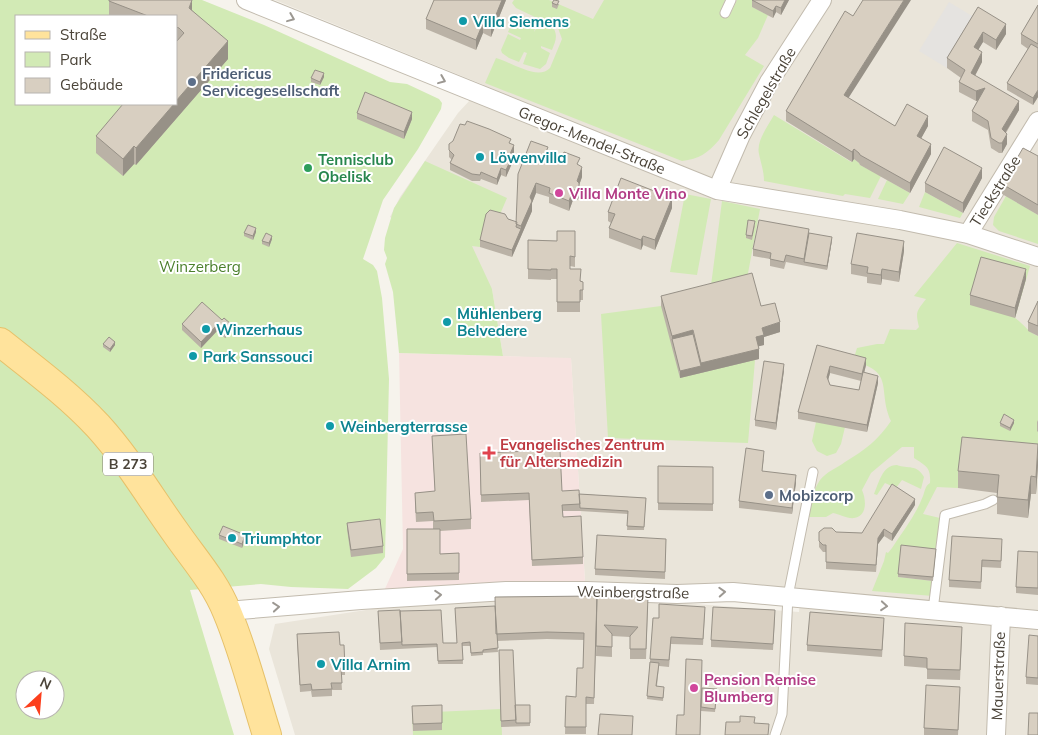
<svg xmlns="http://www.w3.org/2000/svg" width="1038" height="735" font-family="Mulish,sans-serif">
<rect width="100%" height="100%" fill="#f6f3ec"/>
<path fill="#eae5da" d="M275,0h763v735h-743l-26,-86 6,-25 117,-18 136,-8 115,2 156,12 2,-20 -216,-11 -14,-222 -68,-3 -11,-67 -102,-72 10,-20 58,-84 26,-28z"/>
<path fill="#f6e3e0" d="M399,353l172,5 14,223 -75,2 -126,8 19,-42z"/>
<path fill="#d2eab5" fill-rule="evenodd" d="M0,0h202l62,25 126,57 17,2 32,15 3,4 -1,6 -23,40 -35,51 -20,59 10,6 4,6 5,27 7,81 -4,178 -9,11 -28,21 -57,-2 -30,-3 -71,6 44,145h-234zM16,16h160v88h-160zM25,680h30v30h-30z
M514,0h35l44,19 11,-19h121l-5,13 9,4 8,-17h16l-1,7 16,8 -10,23 -13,17 19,11 -45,74c-11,13 -20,19 -37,21l-197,-78 11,-25c15,4 42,23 54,10l12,-29 -4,-11 -42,-20 -4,-5z
M519,16h3l15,6 -3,10 6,-9 14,6c4,8 1,13 -2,21l-11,-4v2l9,5 -4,11 -6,5 -17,-5 4,-11 -3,-1 -5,10 -10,-4 -7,-5 -1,-3 7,-16 12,6 1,-2 -13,-6 6,-13z
M774,115l77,47 3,-3 5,4 1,2 21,11 -11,22 -25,-4 -2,2 -79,-15c0,-10 -3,-17 -5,-27 -3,-13 9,-28 15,-39z
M425,161l82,37 -9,21 -18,28 -8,-1 20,43 11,67 -104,-3 -6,-61 -8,-28 2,-6 -3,-8 1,-12 9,-30z
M887,180l23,13 -7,11 -25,-5z
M925,192l38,21 -3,5 -41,-11z
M685,194l26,5 -14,76 -27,-3z
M1006,196l32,19v29l-39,-13 -6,-6 1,-8z
M722,201l38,8 -14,75 -36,9z
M957,243l73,23 -15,52c9,6 13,14 23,18v126l-80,26 -21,-1 -14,27 17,4 -4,34 -38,25 35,4v15l-61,-5 12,-30 2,-9 2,1 4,-5c11,-17 24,-33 31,-52 2,-5 2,-10 7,-13 1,-16 -4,-17 -16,-25v-11h-12l-31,26 -9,17c4,9 6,26 -8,28 -6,1 -15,-4 -21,-5l-7,4h-17c2,-13 3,-25 11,-37 6,-8 17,-12 25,-18 20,-12 33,-22 46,-41 -14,-31 5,-49 -38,-60l4,-13 20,-4h7l6,-15 26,1 3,-3c-4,-16 -2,-16 7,-28l-12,-3z
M661,306l94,54 -7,83 -140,-5 -7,-124z
M816,422l29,5 -4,17 -5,9 -9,3 -10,-5 -5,-10z
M897,465c11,4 20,-1 27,12l-3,12 -19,-9 -6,8 -11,-5 -8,12 -3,-1c5,-11 8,-29 23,-29z
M501,709l1,26h-89l-1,-22z"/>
<path fill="#e5e3e0" d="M949,2l28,17 -30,49 -28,-17z"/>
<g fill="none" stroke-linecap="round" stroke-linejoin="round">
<defs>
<path id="lane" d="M725,13l6,-13
M933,610l12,-95 40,-11 8,-4
M775,735l7,-21 6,-118 25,-124"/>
<path id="street" d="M246,0l471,190 183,30 68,14 70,23
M717,190l24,-55 28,-53 53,-82
M968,234l70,-113
M227,611l134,-11 145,-9h81l90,3 56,-2 305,28
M996,735l5,-119"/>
<path id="primary" d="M0,342c34,27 68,52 98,84 30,33 52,71 78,107 18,26 39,49 51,79 17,40 27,82 40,123"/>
</defs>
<use href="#lane" stroke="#c2bbae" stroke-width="11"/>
<use href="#street" stroke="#c2bbae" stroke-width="20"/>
<use href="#primary" stroke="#e6c16a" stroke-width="30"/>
<use href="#lane" stroke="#fff" stroke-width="9"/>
<use href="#street" stroke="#fff" stroke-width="18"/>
<use href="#primary" stroke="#ffe39c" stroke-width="28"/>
</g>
<path fill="#bab2a6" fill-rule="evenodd" d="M506,0l-15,37 -8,-4 -7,17 -50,-21v-10z
M752,0h37l-8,15 -5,-3 -3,6 -21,-11z
M109,1l83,9 36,49 -92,106 -2,-1 -11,12 -27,-23v-17l80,-32v-88h-67z
M552,3l7,1 -2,5 -5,-2z
M1038,5v92l-5,8 -26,-15v-7l21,-34 -7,-5v-10z
M978,7l28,27 -10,16 -13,-8 -5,7 4,13 -7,14 44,34 -13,23 1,11 -5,9h-3l-8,-5 -3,-18 -16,-9v-10l5,-10h-1l-17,-9v-10l2,-4 -14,-10v-10z
M324,77l-4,8 -9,-3v-4z
M848,98l47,28h33l-7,12 10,16 -21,39 -50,-28 -1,-2 -5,-4 -2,3 -66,-41v-10z
M357,113l55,6 -8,20 -47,-20z
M449,144h62l3,8 -1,3v6l-7,16 -5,-2 -4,10 -16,-6 -1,2h-8l-22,-11v-7l2,-3 -3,-3z
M548,153l32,13 2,11 -3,8v13l-2,2h-4l-4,11 -20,-8v-6l-13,-4 -4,10v8l-20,46 -32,-10v-7l28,-21 9,3z
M1038,156v59l-36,-21v-10z
M982,178l-19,35 -38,-21v-9z
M672,208l-17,42 -12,-5 -2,5 -32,-12v-10l2,-5 -3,-2v-9z
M755,225l-3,15 -6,-2v-3z
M575,231v36l-5,-1v3l11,12 2,1v18h-3v12h-23v-33h-6v1l-23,-1v-39l29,1z
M256,232l-3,8 -9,-4v-3z
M809,233l23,7 -5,30 -41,-8 -2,7 -14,-3v-7l-17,-3v-7z
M272,239l-3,8 -7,-3v-3z
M904,251l-5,31 -17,-3 -1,6 -14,-2v-6l-16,-3v-10z
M1026,279l-11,39 -45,-13v-10z
M661,296l100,10 19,26 -16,5v8l-6,1 1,13 -79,19 -19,-72z
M1038,301v35l-10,-5v-9z
M222,320l9,11 -6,7 -8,-7 -16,17 -19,-18v-6z
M103,344l12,1 -5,7 -7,-5z
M817,345l49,20 -2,8 14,10 -11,49 -69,-13v-7zM830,373l31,8 -2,9 -29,-5 -2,-5z
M784,370l-8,60 -21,-4v-6z
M1038,420v12l-1,-1v-9z
M1000,423h14l-4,8 -10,-5z
M432,436l39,83v10l-31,2v23l19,-1v27l-52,1v-52h26v-8l-17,1 -1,-19v-10l20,-1z
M1038,444v21l-2,29h-5l-3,24 -31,-4v-21l-39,-5v-17z
M764,458l-2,13 34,11 -4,32 -53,-6v-7z
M480,460l82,31 17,3 67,4 -2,32h-17l1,-16 -48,-3v-1v1h-17v6l20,40v7l-51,2 -3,-66 -48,2z
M658,466l55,1v44l-55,-1z
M915,505l-23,36 -8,-5 -6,8 -2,28 -50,-3v-17h-3l-4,-5v-15l43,1z
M347,523l36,23v7l-32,4 -4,-28z
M219,535l26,3 -3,10 -23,-9z
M666,539l-1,40 -70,-4v-6z
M1002,546l-1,22 -19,-1 -1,22 -32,-2v-7z
M936,549l-3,32 -35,-4v-3z
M1038,552v43l-22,-2v-6z
M648,606l-2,53h-16v-22l-18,-1v21l-16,-1 1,-41 -3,89h-8v30h-21l1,-38 10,1 7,-29 1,-28 -37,-1 -50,2 1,11 -15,1v2l-12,1 -1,-10h-8l1,18h-25l-1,-17 -57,3 -2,-39h22l43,32h14l-2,-35z
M705,613l-2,32 -32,-1 -2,23 -10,-1 -2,20 7,4 -1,11 -16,-2 3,-37 3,-44h6z
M775,617l-2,33 -62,-3v-7z
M884,625l-2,32 -75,-6v-6z
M1038,636v49l-12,-1v-7z
M962,637l-2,43 -33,-1v-11l-23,-2v-10z
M297,641l43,4 5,23v7h-4l1,15h-10v6l-20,1 -1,-6 -11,1z
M499,650l16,55h15v21l-29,1z
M702,688l15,5 -2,19 -14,-1 -17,4z
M960,694l-2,41h-34v-7z
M442,705v25l-29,1 -1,-25z"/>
<path fill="#979187" d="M192,0v17l-3,-9z
M502,0h4l-15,37v-10z
M785,0h4l-8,15v-7z
M904,0h7l-67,105v-10z
M776,6v6l-3,6v-7z
M483,23v10l-7,17v-10z
M1006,24v10l-10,16v-10z
M983,32v10l-9,15v-10z
M228,41v18l-92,106v-17l38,-44h2v-3z
M982,52v10l-11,21v-10z
M324,73v4l-4,8v-3z
M985,88v10l-9,3v-10z
M1038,90v7l-5,8v-7z
M1019,101v9l-17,28v-9z
M412,112v7l-8,20v-7z
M928,116v10l-11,20v-10z
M1007,134v10l-5,9v-10z
M931,144v10l-21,39v-10z
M514,145v7l-1,3v6l-7,16v-7l4,-16z
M134,146v18l-11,12v-17z
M854,149v10l-2,3v-10z
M582,167v10l-5,14v-10z
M501,168v7l-4,10v-6z
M982,168v10l-19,35v-10z
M536,183v10l-4,10v8l-20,46v-7l9,-21v-3l9,-29z
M579,188v10l-2,2v-10z
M573,190v10l-4,11v-10z
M672,198v10l-17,42v-10z
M256,228v4l-3,8v-4z
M272,236v3l-3,8v-4z
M643,236v9l-2,5v-10z
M832,237v3l-5,30v-4z
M904,241v10l-5,31v-10z
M882,269v10l-1,6v-10z
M1026,269v10l-11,39v-10z
M780,322v10l-16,5v8l-8,2v-10l6,-9z
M231,324v7l-6,7v-6z
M217,325v6l-16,17v-6z
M693,330v10l-21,-1v-3z
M115,342v3l-5,7v-3z
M759,349v10l-79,19v-7l21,-5v-3z
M866,358v7l-4,16v-7z
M784,364v6l-8,60v-7z
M830,366v7l-3,11v-7z
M878,376v7l-11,49v-7z
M1014,420v3l-4,8v-3z
M1038,447v18l-2,29v-17z
M796,475v7l-4,32v-6z
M1031,476v18l-3,24v-18z
M915,499v6l-23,36v-7z
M884,529v7l-6,8 -2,28 2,-34z
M245,535v3l-3,10v-4z"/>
<path fill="#d8cfc1" stroke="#979187" d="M109,0h83l-3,8 39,33 -52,60v-59l8,-9 -5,-5 -3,-1v-11h-28l-39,-15z
M434,0h68l-11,27 -8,-4 -7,17 -50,-21z
M554,0l5,1 -2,4 -5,-2z
M752,0h33l-4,8 -5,-2 -3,5z
M863,0h41l-60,95 51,31 12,-22 21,12 -11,20 14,8 -21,39 -50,-28 -1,-2 -5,-4 -2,3 -66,-41 59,-100 8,5z
M1038,5v39l-17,-10z
M978,7l28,17 -10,16 -13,-8 -9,15 8,5 -11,21 48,28 -17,28 5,5 -5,9h-3l-8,-5 -3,-17 -16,-10 13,-23 -9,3 -17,-9 6,-12 -18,-12z
M1031,44l7,4v42l-5,8 -26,-15z
M315,70l9,3 -4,9 -9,-4z
M365,92l47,20 -8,20 -47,-19z
M123,104h51l-38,44 -2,-2 -11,13 -27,-23z
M467,121l22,8 22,10 -2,4 5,2 -4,9 3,1 -7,15 -5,-2 -4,11 -16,-7 -1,3 -8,-1 -22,-11 4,-8 -5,-5v-6l4,-3 7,-17 5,1z
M531,141l17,6 -2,5 16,7 2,-7 16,6 -3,6 5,3 -5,14 2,2v5l-2,2h-4l-4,11 -20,-8 1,-5 -14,-5 -6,14 2,4 -11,25 -5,-2 2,-50z
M944,147l38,21 -19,35 -38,-20z
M1023,148l15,8v49l-36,-21z
M621,178l51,20 -17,42 -12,-4 -2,4 -32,-12 6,-14 -7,-2z
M490,210l15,4 3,5 9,3 -1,5 5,2 -9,21 -32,-10 6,-26z
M748,220l7,1 -3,15 -6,-1z
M759,220l50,9 -5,30 -18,-4 -2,7 -14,-3 1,-6 -18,-4z
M248,225l8,3 -3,8 -9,-3z
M557,231h18v26l-5,-1v13h11l-1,12 3,1v8h-3v12h-23v-33h-6v1l-23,-1v-29l29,1z
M266,233l6,3 -3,7 -7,-2z
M809,233l23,4 -5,29 -23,-4z
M857,233l47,8 -5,31 -17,-3 -1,6 -14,-2 1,-6 -17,-3z
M981,257l45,12 -11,39 -45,-13z
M752,273l9,33 14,-3 5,19 -18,6 2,7 -8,2 3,12 -58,14 -8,-33 -21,6 -11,-40z
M1038,301v25l-10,-4z
M202,302l20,18 2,-2 7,6 -6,8 -8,-7 -16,17 -19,-18z
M693,334l8,32 -21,5 -8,-32z
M109,337l6,5 -5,7 -7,-5z
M817,345l49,13 -4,16 -32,-8 -3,11 3,8 29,5 4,-18 15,4 -11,49 -69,-13z
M764,361l20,3 -8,59 -21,-3z
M1004,414l10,6 -4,8 -10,-5z
M466,434l5,85 -37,2 -1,-9 -17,1 -1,-20 20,-2 -3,-55z
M962,437l76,7 -2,33 -5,-1 -3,24 -31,-3 2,-22 -41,-4z
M746,448l18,3 -2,20 34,4 -4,33 -53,-7z
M560,450l2,41 17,-1 1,14 -18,1 1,12 18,-1 2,41 -51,3 -3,-67 -48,2 -1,-42z
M658,466l55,1v37l-55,-1z
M892,484l23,15 -23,35 -8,-5 -6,9 -2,27 -50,-3v-17h-3l-4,-4v-9l5,-4h8l4,4 26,1z
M579,494l67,4 -2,29 -17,-1 1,-15 -48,-3z
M380,519l3,27 -32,4 -4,-27z
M223,526l22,9 -3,9 -23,-9z
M407,529h33v25l19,-1v20l-52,1z
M597,535l69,4 -1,33 -70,-3z
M952,536l50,3 -1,22 -19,-1 -1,22 -32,-2z
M901,545l35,4 -3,28 -35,-3z
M1018,551l20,1v36l-22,-1z
M597,593l51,3 -2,53h-16v-13l8,-9 -34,-2 8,9v13l-16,-1z
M597,596l-3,102 -8,-1v30h-21l1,-31 10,1 1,-29h6l1,-35 -37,-1 -51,2 -1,-37z
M659,604l46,3 -2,32 -32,-2 -2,23 -19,-1 3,-41h6z
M495,606l3,42 -15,2v2l-12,1 -1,-11 -8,1 1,17 -25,1 -1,-17 -35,1 -2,-34 41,-1 2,33h14l-2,-35z
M713,607l62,3 -2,34 -62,-4z
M400,610l2,32 -22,1 -2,-32z
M810,612l74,6 -2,32 -75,-5z
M905,623l57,4 -2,43 -33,-1v-11l-23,-2z
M339,632l1,13h4l1,23h-4l1,15h-11l1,6 -20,1 -1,-6 -11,1 -3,-51z
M1029,635l9,1v42l-12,-1z
M499,650h14l3,70 -15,1z
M686,659l16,1 -2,75h-24l1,-20h7z
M650,662l9,1 -3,23 8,1 -1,11 -16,-2z
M926,685l34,2 -2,43 -34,-2z
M702,688l15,1 -2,20 -14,-2z
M442,705v18l-29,1 -1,-18z
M515,705h15v18h-14z
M1029,713h9v22h-10z
M600,714l33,2 -1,19h-34z
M740,716l15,1 -1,6 15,1 -1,11h-43l1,-13h14z"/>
<defs><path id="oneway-chevron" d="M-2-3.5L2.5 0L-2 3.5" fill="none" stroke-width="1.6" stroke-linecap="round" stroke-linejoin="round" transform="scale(1.25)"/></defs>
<g stroke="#9c9892">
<use href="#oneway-chevron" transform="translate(291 18) rotate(22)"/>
<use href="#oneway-chevron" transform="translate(442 80) rotate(22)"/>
<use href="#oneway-chevron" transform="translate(722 592) rotate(-3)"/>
<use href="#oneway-chevron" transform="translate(438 595) rotate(-4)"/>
<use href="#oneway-chevron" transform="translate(884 606) rotate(5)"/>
<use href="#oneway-chevron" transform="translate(276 607) rotate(-5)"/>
</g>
<g fill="#0f9aa8" stroke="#fff" stroke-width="2">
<circle cx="463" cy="21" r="5"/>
<circle cx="480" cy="157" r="5"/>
<circle cx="447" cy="322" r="5"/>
<circle cx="206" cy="329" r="5"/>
<circle cx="193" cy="356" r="5"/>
<circle cx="330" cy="426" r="5"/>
<circle cx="232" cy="538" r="5"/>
<circle cx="321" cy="664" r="5"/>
</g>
<g fill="#5c6f8a" stroke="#fff" stroke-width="2">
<circle cx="192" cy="82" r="5"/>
<circle cx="769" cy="495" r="5"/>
</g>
<circle fill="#2e9e5b" stroke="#fff" stroke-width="2" cx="308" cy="168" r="5"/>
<g fill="#d1479c" stroke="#fff" stroke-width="2">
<circle cx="559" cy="193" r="5"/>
<circle cx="694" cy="688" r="5"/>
</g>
<path fill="#e0444e" stroke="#fff" stroke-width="2" d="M486.5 445.5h5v5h5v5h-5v5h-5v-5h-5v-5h5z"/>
<g text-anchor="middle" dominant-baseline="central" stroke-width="4" stroke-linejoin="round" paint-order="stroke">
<rect fill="#fff" stroke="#817c74" stroke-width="1" x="103" y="452.5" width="50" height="23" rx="4"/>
<g font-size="14" font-weight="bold" fill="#4b4439">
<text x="128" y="464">B 273</text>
</g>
<g font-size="15" font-weight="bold" fill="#0d838f" stroke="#fff" text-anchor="start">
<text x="473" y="21">Villa Siemens</text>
<text x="490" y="157">Löwenvilla</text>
<text x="457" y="313">Mühlenberg<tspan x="457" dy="17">Belvedere</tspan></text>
<text x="216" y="329">Winzerhaus</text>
<text x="203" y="356">Park Sanssouci</text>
<text x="340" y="426">Weinbergterrasse</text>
<text x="242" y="538">Triumphtor</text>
<text x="331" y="664">Villa Arnim</text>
</g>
<g font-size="15" font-weight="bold" fill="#4e5e75" stroke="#fff" text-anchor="start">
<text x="202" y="73">Fridericus<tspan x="202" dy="17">Servicegesellschaft</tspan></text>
<text x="779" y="495">Mobizcorp</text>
</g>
<g font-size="15" fill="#4b4439" stroke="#fff">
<text transform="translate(766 93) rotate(-60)">Schlegelstraße</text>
<text transform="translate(592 140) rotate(22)">Gregor-Mendel-Straße</text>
<text transform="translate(995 191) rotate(-58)">Tieckstraße</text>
<text transform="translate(633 592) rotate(1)">Weinbergstraße</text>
<text transform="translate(998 676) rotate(-88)">Mauerstraße</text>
</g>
<g font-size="15" font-weight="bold" fill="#27864d" stroke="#fff" text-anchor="start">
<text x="318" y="159">Tennisclub<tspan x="318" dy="17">Obelisk</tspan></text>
</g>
<g font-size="15" font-weight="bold" fill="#b23c85" stroke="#fff" text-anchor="start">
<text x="569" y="193">Villa Monte Vino</text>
<text x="704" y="679">Pension Remise<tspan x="704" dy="17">Blumberg</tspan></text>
</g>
<g font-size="15" fill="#4a7f2a" stroke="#fff">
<text x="200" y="266">Winzerberg</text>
</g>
<g font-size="15" font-weight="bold" fill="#be3a42" stroke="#fff" text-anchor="start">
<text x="500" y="444">Evangelisches Zentrum<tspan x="500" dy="17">für Altersmedizin</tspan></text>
</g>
</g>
<rect x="15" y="15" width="162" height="90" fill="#ffffff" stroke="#b7b4b0"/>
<rect x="25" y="31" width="25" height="8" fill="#ffe39c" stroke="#b7b4b0"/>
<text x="60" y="40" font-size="15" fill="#4b4439">Straße</text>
<rect x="25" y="52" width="25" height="15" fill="#d2eab5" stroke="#b7b4b0"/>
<text x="60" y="65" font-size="15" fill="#4b4439">Park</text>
<rect x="25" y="78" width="25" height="15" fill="#d8cfc1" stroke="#b7b4b0"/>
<text x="60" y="90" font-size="15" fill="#4b4439">Gebäude</text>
<g transform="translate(40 695) rotate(26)"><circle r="24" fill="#ffffff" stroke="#b7b4b0"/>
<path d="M0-4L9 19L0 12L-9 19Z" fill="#fc3f1d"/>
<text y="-8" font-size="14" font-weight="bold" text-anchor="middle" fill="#4b4439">N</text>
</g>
</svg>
